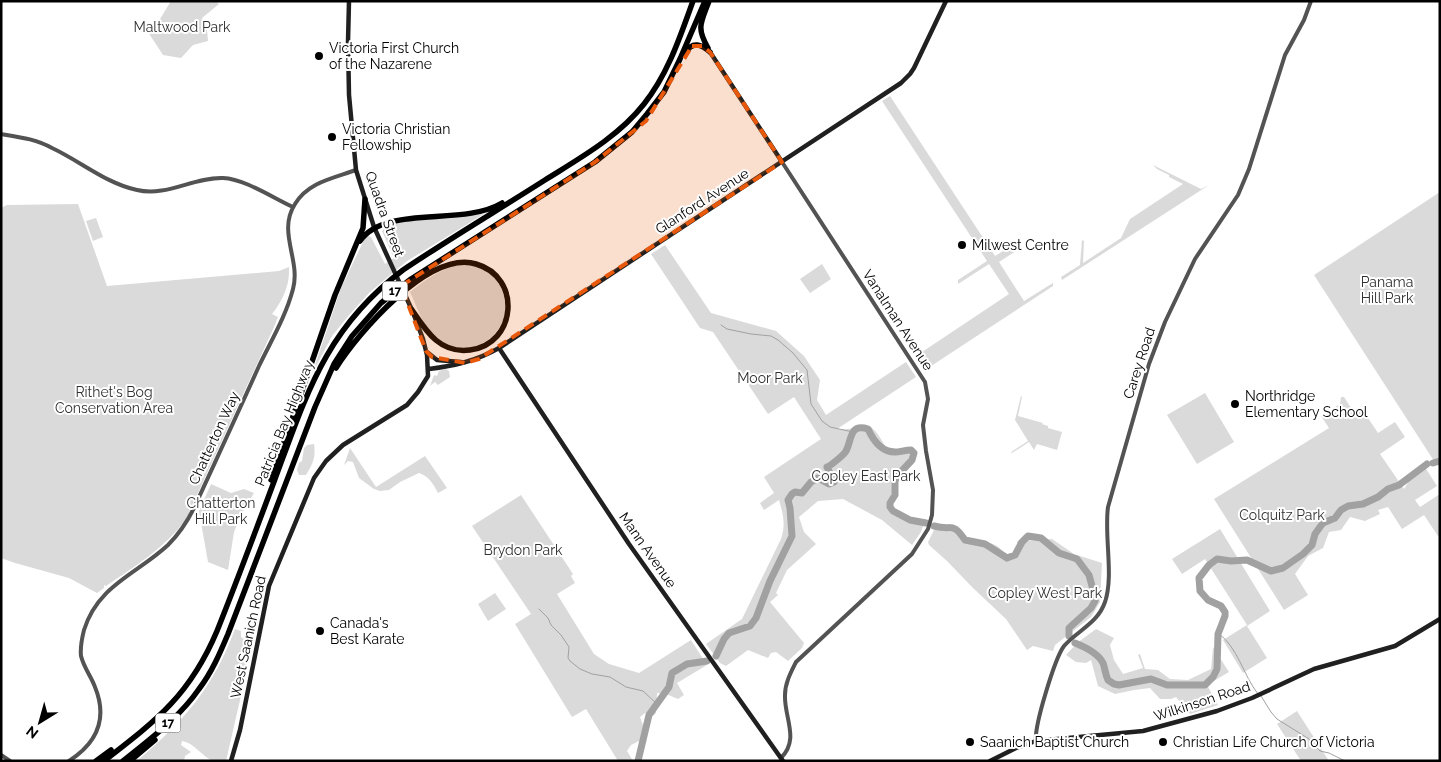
<svg xmlns="http://www.w3.org/2000/svg" width="1441" height="762" font-family="Raleway,sans-serif">
<rect width="100%" height="100%" fill="#fff"/>
<path fill="#dadada" d="M171,1h45l3,3 -17,14 5,11 1,12 -15,4 -12,13 -18,-3 -17,-26 14,-10z
M890,96l105,160 18,-11 6,4 -20,13 25,39 29,-18v3l-128,84 -9,-14 93,-62 -20,-30 -31,20v-4l29,-19 -105,-160z
M1153,165l48,24 8,-4 -147,95 -1,-3 19,-12 2,-25 2,1 -1,22 38,-25 9,-19 53,-35 -14,-7v-2l-12,-6z
M1440,192v269h-6l-120,-186z
M78,204l29,82 172,-15 10,-4c1,18 -6,33 -17,47l6,3 -4,10 -88,192c-21,29 -51,47 -80,67l-2,-1v3l-7,5 -28,-15 -54,-15 -14,-5v-350l6,-3z
M484,214l-77,47 -37,31 -20,22 -18,22 -20,38 29,-86 24,-50 3,-2 3,1 14,27 9,-6 -12,-27 6,-6 12,-3z
M96,218l7,19 -10,4 -7,-20z
M665,245l46,68 65,18 28,25 16,24 -3,20 9,15 80,-53 10,15 -79,52c27,3 30,-18 49,19l21,2 3,3 1,6 -11,11 -5,8 -1,14 -4,13 17,13 18,3 -4,11 -9,13 -30,-25 -39,-21 -25,2 -19,16 5,15 12,12 -29,26 -11,23 2,2 -8,7 34,41 -2,5 -14,13 -12,-9 -5,1 -3,5 -20,-8 -22,16 -6,-3 -14,-19 36,-25 39,-80c5,-15 2,-25 -2,-39l-15,10 -4,-7 14,-10 -10,-16 57,-38 -27,-42 -26,17 -55,-82 -13,-4 -49,-74z
M464,264c8,1 16,2 22,6 6,4 10,9 13,14 25,44 -30,86 -65,52 -12,-11 -17,-30 -24,-44 16,-13 33,-25 54,-28z
M822,264l9,15 -21,14 -10,-14z
M446,369l3,2 1,6 -12,8 -3,-3 -5,4 4,-11 3,1 2,-5z
M1205,393l29,49 -37,22 -30,-49z
M1021,396l1,1 -4,19 25,7 -1,1 6,2v2l14,4 -5,18 -20,-6 -3,6 -5,-8 -17,11 -1,-1 17,-11 -13,-21z
M1341,397h3l11,17 7,-5 16,24 17,-11 10,15 -25,17 24,35 13,-21 6,-4 14,22 -22,14 5,7 20,-13v42h-2l-14,-21 -22,14 -14,-22 -10,3 2,4 -15,7 -15,-4 -9,13 -12,2 -6,16 -15,8 -13,18 13,21 -24,15 -70,-111 115,-71 -8,-12 19,-12z
M314,444c2,13 -1,20 -8,31h-7l-2,-5 2,-7 3,-2 2,-13 3,-3z
M350,448l26,39 49,-31 22,32 -9,5c-4,-8 -9,-17 -19,-20l-19,9 -11,8 -9,1 -6,-2 -15,-11 -6,-16 -5,-1 -4,4z
M211,484l20,9 13,-4 10,4 -13,22 -7,17 -6,38 -20,-8 -9,-51z
M521,495l52,79 -2,2 4,7 -18,11 37,60 15,10 30,9 52,-33 16,25 -30,18 7,12 -6,4 -12,-5 -9,-1 -1,20 -3,3 -8,-3 -5,4 4,11 -1,11 -12,6 -4,6 6,10h-15l-32,-52 -14,8 -57,-93 16,-10 -59,-88z
M935,528l9,3 11,-2 9,12c11,0 23,-1 33,5 6,4 7,8 14,10l7,-9 -1,-6 35,-2 22,15 28,9 -2,39 -9,15 -36,28 -2,6 -20,-5 -6,4 -21,-31 -33,-31 -26,-27 -18,-16 -1,-3z
M1220,529l50,82 -23,15 20,32 -24,15 -20,-33 24,-15 -42,-66 -23,15 -10,-15z
M495,593l11,16 -18,12 -10,-17z
M249,626l4,1 -13,73 -14,61c-4,0 -10,1 -13,0 -12,-5 -18,-18 -31,-20l-1,4 10,7 -6,4 -1,5h-47c47,-40 76,-73 98,-132l6,2v6l3,2z
M1096,629l18,9 -4,7 4,15 9,14 20,-6 -5,-13 2,-1 5,15 13,1 12,9 18,1 23,-11 2,-22 16,25 -22,13 11,20 -28,9 -14,-17 -5,2h-11l-10,-11 -16,2 -19,4 -17,-8 -7,-26 -5,3 -10,-1 -10,-7 11,-12z
M1297,711l32,50h-28l-24,-37z"/>
<g fill="none" stroke-linecap="round" stroke-linejoin="round">
<path stroke="#a1a1a1" stroke-width="1" d="M721,325l6,4 24,5 20,2 7,4 15,13 14,17 4,34 11,17 8,6 23,5
M539,609l9,9 3,7 10,10 8,12 -1,11 2,3 10,8 12,5 18,3 16,10 17,4 14,13
M1218,633c20,14 25,42 40,61
M1261,696l10,16 6,7 32,20 11,12 9,2 16,8"/>
<path stroke="#a1a1a1" stroke-width="7" d="M1433,463l7,-2
M934,526c19,5 18,-5 31,14l20,4 22,14 8,-3 7,-13 6,-6 13,2 18,15 18,6 12,16 6,22
M1069,636v-8l22,-20 4,-7
M1075,643c10,4 23,10 28,20 2,5 2,11 5,17l6,4 5,1 32,-6 16,6h38l8,-8 4,-8 1,-35 7,-18v-4l-4,-6 -13,-6 -8,-9 -1,-13 10,-13 8,-6 14,2 16,-1 24,11 12,-3 20,-14 9,-9 3,-11 5,-7 3,-4 12,-5 6,-8 7,-4 15,-2 15,-7 10,-8 11,-4 28,-21
M716,656l8,-17 5,-6 21,-7 6,-8 14,-37 22,-45 -2,-28 -2,-8 4,-6 3,-2 7,1 9,-11 7,-4 11,6 5,-2 -7,-15c3,-1 17,-12 19,-16 6,-11 3,-28 22,-22 5,11 13,23 27,23 5,0 10,-2 16,-2l3,3 -2,7 -14,15 -3,6v14l-5,8v4l3,4 17,9 16,3
M638,761l11,-46 20,-28 3,-14 15,-9 20,-3"/>
<path stroke="#535353" stroke-width="4" d="M1,134c18,3 35,5 51,14 28,13 55,36 85,42 30,7 56,-13 86,-12 22,1 50,20 70,29
M1036,741c-2,-15 19,-83 28,-95 13,-15 34,-23 41,-44 9,-26 -1,-66 3,-95l41,-143 16,-42 30,-63 43,-64 11,-26 36,-114 19,-35 7,-19
M1,755l9,6
M781,758c19,-19 3,-40 4,-63 0,-12 6,-23 11,-33l116,-108 16,-25 4,-14 1,-25 -7,-39 -3,-26 5,-26 -3,-17 -143,-220
M69,761c28,-18 39,-42 26,-74 -4,-11 -11,-19 -14,-31 -1,-9 1,-18 3,-26 14,-45 53,-56 84,-85 11,-11 19,-23 26,-37 22,-48 44,-95 65,-142 12,-25 27,-50 34,-77 8,-29 -16,-57 2,-85 13,-22 39,-26 61,-34"/>
<path stroke="#202020" stroke-width="4.5" d="M710,52l72,110
M499,348l130,196 154,217
M427,352l10,8 24,2
M429,369c25,-3 47,-8 70,-21l402,-265 9,-9 4,-6 32,-67
M231,761l9,-31 29,-144 45,-108 12,-17 17,-16 64,-40 11,-13 10,-16 -1,-21 -4,-16 -11,-29 -38,-83 -18,-57 -7,-75 -1,-53 1,-41
M990,761l26,-13 20,-7 107,-10 74,-20 35,-13 62,-29 81,-23 45,-27"/>
<path stroke="#000" stroke-width="5.5" d="M708,48c-12,-21 -7,-25 1,-47
M686,53c6,-13 16,-8 24,-1
M360,241c26,-37 102,-14 142,-38
M336,368c22,-35 93,-118 140,-104 46,13 41,80 -6,86 -30,4 -44,-19 -58,-40
M271,480l64,-185 28,-67 2,-29
M96,761l15,-11
M104,761c53,-41 86,-66 113,-130 20,-50 39,-101 58,-152 32,-86 51,-151 128,-209 46,-31 95,-60 142,-90 35,-22 73,-43 99,-76 24,-30 36,-67 49,-103
M123,761c27,-22 56,-43 76,-72 13,-17 21,-36 29,-55l87,-227 19,-43 18,-28 29,-33 30,-24 184,-117 37,-30 15,-18 17,-22 16,-33 25,-58
M130,761l25,-21"/>
</g>
<path fill="#e8590c" fill-opacity="0.2" stroke="#e8590c" stroke-width="4" stroke-dasharray="10 6" stroke-linejoin="round" d="M692,46h10l8,6 72,110 -303,197 -14,4 -33,-6 -6,-6 -25,-65 194,-124 51,-41z"/>
<g fill="#000" stroke="#fff" stroke-width="2">
<circle cx="319" cy="56" r="5"/>
<circle cx="332" cy="137" r="5"/>
<circle cx="962" cy="245" r="5"/>
<circle cx="1235" cy="404" r="5"/>
<circle cx="320" cy="631" r="5"/>
<circle cx="970" cy="742" r="5"/>
<circle cx="1163" cy="742" r="5"/>
</g>
<g text-anchor="middle" dominant-baseline="central" stroke-width="4" stroke-linejoin="round" paint-order="stroke">
<g fill="#fff" stroke="#4c4c4c" stroke-width="1">
<rect x="382.5" y="281.5" width="25" height="19" rx="4"/>
<rect x="155.5" y="713.5" width="25" height="19" rx="4"/>
</g>
<g font-size="12" font-weight="bold" fill="#000">
<text x="395" y="291">17</text>
<text x="168" y="723">17</text>
</g>
<g font-size="14" fill="#313131" stroke="#fff">
<text x="182" y="27">Maltwood Park</text>
<text x="1387" y="282">Panama<tspan x="1387" dy="16">Hill Park</tspan></text>
<text x="770" y="378">Moor Park</text>
<text x="114" y="392">Rithet's Bog<tspan x="114" dy="16">Conservation Area</tspan></text>
<text x="866" y="476">Copley East Park</text>
<text x="221" y="503">Chatterton<tspan x="221" dy="16">Hill Park</tspan></text>
<text x="1282" y="515">Colquitz Park</text>
<text x="523" y="550">Brydon Park</text>
<text x="1045" y="593">Copley West Park</text>
</g>
<g font-size="14" fill="#000" stroke="#fff" text-anchor="start">
<text x="329" y="48">Victoria First Church<tspan x="329" dy="16">of the Nazarene</tspan></text>
<text x="342" y="129">Victoria Christian<tspan x="342" dy="16">Fellowship</tspan></text>
<text x="972" y="245">Milwest Centre</text>
<text x="1245" y="396">Northridge<tspan x="1245" dy="16">Elementary School</tspan></text>
<text x="330" y="623">Canada's<tspan x="330" dy="16">Best Karate</tspan></text>
<text x="980" y="742">Saanich Baptist Church</text>
<text x="1173" y="742">Christian Life Church of Victoria</text>
</g>
<g font-size="14" fill="#000" stroke="#fff">
<text transform="translate(702 201) rotate(-33)">Glanford Avenue</text>
<text transform="translate(385 214) rotate(70)">Quadra Street</text>
<text transform="translate(898 320) rotate(57)">Vanalman Avenue</text>
<text transform="translate(1139 363) rotate(-72)">Carey Road</text>
<text transform="translate(284 423) rotate(-68)">Patricia Bay Highway</text>
<text transform="translate(214 438) rotate(-65)">Chatterton Way</text>
<text transform="translate(648 550) rotate(55)">Mann Avenue</text>
<text transform="translate(248 637) rotate(-78)">West Saanich Road</text>
<text transform="translate(1202 701) rotate(-18)">Wilkinson Road</text>
</g>
</g>
<rect width="1441" height="762" fill="none" stroke="#000000" stroke-width="5"/>
<g transform="translate(40 722) rotate(217)" stroke="#ffffff" stroke-width="4" paint-order="stroke">
<path d="M0-4L9 19L0 12L-9 19Z" fill="#000000"/>
<text y="-8" font-size="14" font-weight="bold" text-anchor="middle" fill="#000000">N</text>
</g>
</svg>
